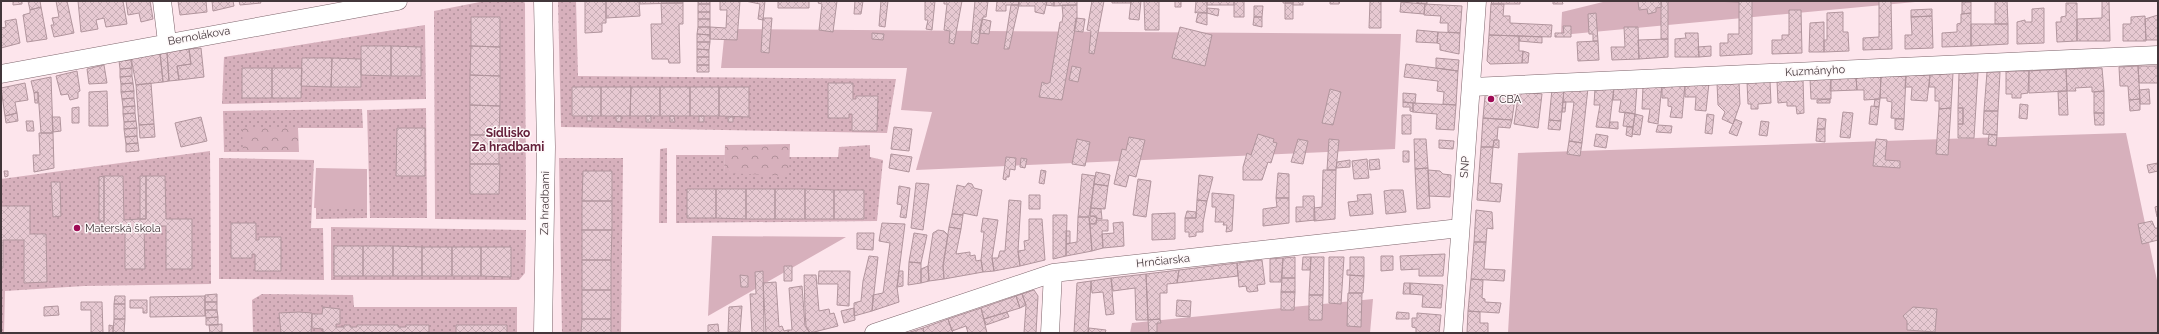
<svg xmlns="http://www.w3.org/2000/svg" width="2159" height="334" font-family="Raleway,sans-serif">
<defs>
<pattern id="grass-dots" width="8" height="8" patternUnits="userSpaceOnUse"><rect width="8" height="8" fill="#d7b0bc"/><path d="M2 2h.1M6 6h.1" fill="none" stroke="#b0909a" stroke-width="1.8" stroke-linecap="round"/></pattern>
<pattern id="park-crowns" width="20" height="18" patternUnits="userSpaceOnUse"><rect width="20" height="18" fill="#d7b0bc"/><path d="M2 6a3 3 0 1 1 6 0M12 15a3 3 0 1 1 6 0" fill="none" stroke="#b0909a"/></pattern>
<pattern id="building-cross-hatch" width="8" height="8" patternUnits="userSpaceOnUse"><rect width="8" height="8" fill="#e7c9d2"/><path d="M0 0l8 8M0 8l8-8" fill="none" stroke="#c7adb5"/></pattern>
</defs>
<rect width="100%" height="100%" fill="#fde5ec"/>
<path fill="url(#grass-dots)" d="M485,1h39l1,3 1,216 -91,-1 -1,-208z
M558,1h18l2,75 318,3 -9,54 -326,-6z
M425,25l1,74 -204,5 2,-47z
M426,108l1,110h-57l-3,-108z
M362,109l1,19h-120v24h-19l-1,-41z
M870,145v12l13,3 -6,61 -201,2v-68h49l-1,18 65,-16h49l1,-10z
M667,148v75h-8l1,-74z
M210,151l1,133 -127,2 -79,5 -1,42h-3v-154z
M219,158l95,2 -3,68h12l1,52 -105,-1z
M559,158h64l-2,175h-59z
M316,208h51v10l-51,1z
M331,227l195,3 -1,43 -6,7h-188z
M262,294l91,1 1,12h163v26h-264l-1,-33z"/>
<path fill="url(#park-crowns)" d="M242,128h56l1,24h-56z
M790,144l-1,32 -65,-3 1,-28z"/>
<path fill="#d7b0bc" d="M1607,1h319l-365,34 1,-23z
M725,29l676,5 -6,115 -479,21 16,-58 -31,-2 6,-42h-186z
M2126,133l32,152v48h-650l10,-180z
M316,168l51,1v39h-53z
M712,236l134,1 -138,79z
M1373,299l-3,34h-240l2,-10z"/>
<path fill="url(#building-cross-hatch)" stroke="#b1959d" d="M13,1h9v3l-9,1z
M28,1h12l1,6 -11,3z
M56,1h11l7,32 -20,4 -3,-12h3l-2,-7 7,-1z
M78,1h45l4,23 -21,3 -2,-9 -8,2 2,9 -17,3z
M126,1h24l3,18 -12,3 -2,-9 -11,2z
M178,1h28l1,11 -27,3z
M212,1h21l1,5 -21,5z
M239,1h21l1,2 -21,2z
M585,1h21v22h-4v9l-17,1z
M606,1h33l1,15 -34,2z
M640,1h43v2l-43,1z
M698,1h12v3h-12z
M720,1h20l-3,39 -27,-1v-12l16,1 1,-18h-7z
M745,1h20l-2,19 -5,-1 2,-15z
M778,1h31v7h-31z
M819,1h18l-4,31 -14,-2 3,-26 -4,-1z
M855,1h8l-2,13h-7z
M881,1h7l-3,26 -6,-1z
M925,1h10l-3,29 -6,-1 2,-9h-3z
M944,1h18l-8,43 -5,-1 1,-12 -6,-1 3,-26h-3z
M975,1h13l-2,16h-3l-5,27 -7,-1z
M997,1h22v4h-13v6h-10z
M1019,1h28l-3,13 -9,-2v-6h-17z
M1047,1h7v5l-8,-1z
M1054,1h23v4l-23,1z
M1104,1l-10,53 -5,-1 2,-22 -4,-1 5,-29z
M1112,1h19v2h-19z
M1131,1h10l-2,19 -10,-1z
M1144,1h15v29h-14z
M1175,1h6v6h-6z
M1196,1h11v12l-9,-1 -3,1z
M1207,1h27v4h-27z
M1234,1h10v16h-10z
M1283,1h10v2h-10z
M1293,1h10v4h-10z
M1330,1h10l-1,3h-9z
M1370,1h11v27h-12z
M1417,1h10v3l-10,-1z
M1492,1h28v3h-29z
M1553,1h9l1,3h-10z
M1638,1h23l1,6 -6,1v4l-8,2 -1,-5 -8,1z
M1661,1h7v38h-7z
M1711,1h41v53l-32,2v-13h8v-9h11v-32z
M1879,1h12l1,48 -29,1v-12l16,-1z
M1995,1h12l1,23h-13z
M2102,1h7l1,40h-33v-22l25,-1z
M1401,2l24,2 -1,10 -24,-2z
M1962,2h9v11l-9,1z
M661,3h22v21h-4l1,39h-11l-1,-4h-16l-1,-35h11z
M1285,3h8v16h-8z
M2066,3h11v38l-20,1 -1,-20h5v-5l5,-1z
M698,4h12v8h-12z
M1425,4l37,2 -2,27 -12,-1v-9h-8l1,-7 -17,-1z
M1491,4h13l-1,12h7v7l42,2 -1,12 -62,-2z
M1011,5h8l-10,44h-5z
M1062,5h15v13l-15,82 -23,-3 3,-15 5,2 3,-2 10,-60h2l1,-6z
M1254,6h9l-1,11h-8z
M41,7l6,32 -20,3 -4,-27 7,-2v-3z
M1207,8l12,1 -1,7 -11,-3z
M2044,8v35l-27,1v-22l8,-2v2h7v-13z
M1932,9v7l-21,1v-7z
M1789,10h12l1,43 -30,1v-14h10v-5h7z
M698,12h12v7h-12z
M1843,12v20h5l1,19 -25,1v-12h3v-27z
M1198,13h9v12l-11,-3z
M1596,13l2,28h-5v-7h-4l-1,-20z
M1971,13v33l-29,1v-14l15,-1v-8l4,-1v-9z
M2158,15v25h-12l-1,-21z
M1932,16l1,32 -28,1v-14h7l-1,-18z
M2145,16l1,25h-23v-17h8v-7z
M471,17h29v30l-29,-1z
M1254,17h8v10l-9,-2z
M763,18h9l-3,35 -8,-1z
M1076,18l9,1 -2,13 -9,-1z
M16,19l4,24 -19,5v-20l5,-1 -1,-6z
M698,19h12v8h-12z
M982,19l9,2 -2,13 -10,-1z
M1824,22v30h-15l1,-29z
M1971,24h37v20l-37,2z
M1563,26h8v11h-16v-4h9z
M698,27h12v8l-13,-1z
M1180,27l32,8 -7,31 -33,-8z
M1624,27h14l1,32 -27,1 -1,-13h14z
M1417,30l21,2 -1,11 -21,-1z
M1438,32l22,1 -1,21 -19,-4v-6l-3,-1z
M872,33l12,1 -1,6 -11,-1z
M1685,33h13l1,24h-24v-18l11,-1z
M697,34l13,1v7h-13z
M1489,35l30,1v15h4l-1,12 -32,1 -3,-3z
M1519,36l23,1v6l-23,-2z
M1668,39v18l-29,2 -1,-19z
M1598,41l1,19 -21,1 -1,-19z
M697,42h13l-1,8 -12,-1z
M361,46h30v30l-30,-1z
M391,46l30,1v29h-30z
M471,46l29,1v29l-30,-1z
M1711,46v10l-12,1 -1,-10z
M201,48l3,29 -25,3 -2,-14 14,-2 -2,-15z
M189,49l2,15 -14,2 2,14 -10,1 -2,-29z
M697,49l12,1v7h-12z
M1523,51l6,2 -1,10h-6z
M167,52l2,29 -6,1 -3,-29z
M160,53l3,29 -27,3 -5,-28z
M697,57h12v8h-12z
M302,58h30l-1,29 -30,-1z
M332,58l29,1v28h-30z
M1436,58l23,2 -1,11 -22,-3z
M131,60l1,8 -12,1 -1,-8z
M1406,64l52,7 -2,34 -13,-1 1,-12 -7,-1 1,-10 -34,-4z
M104,65l3,18 -18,1 -2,-15z
M697,65h12v7h-12z
M1072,66l9,2 -3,14 -9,-2z
M2138,66h20v17h-19z
M2138,66l2,33 -11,1 -1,-14h-8l-1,-19z
M132,68v8l-12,1v-8z
M242,68h30v30h-30z
M272,68h30l-1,30h-29z
M2102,68l2,23 -12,1v-5l-17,1 1,3h-9l-1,-22z
M2066,69l1,22 -38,2v-22z
M77,71l3,20 -2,1v6l-8,2 -2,-6 -7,1 -5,-19z
M2006,71h23l-1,22 -7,1v4h-9v-4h-6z
M1987,72h13l-2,39h-14z
M1953,73l-2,35 -12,1v-8h-4v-14h-6l1,-12z
M1959,73h19l-4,65h-16v-14h5v-16h-5z
M470,75l30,1v30l-30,-1z
M1906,75h24l-3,26 -16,-1 1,-13h-7z
M132,76l1,7 -12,1 -1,-7z
M1881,76h25l-2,43 -13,-1 1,-16 -5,-1v-3h-7z
M1881,76l-1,23 -16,1v-10h-7l-1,-13z
M51,77l2,56h-12l-3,-41 -4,1 -3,-12z
M1856,77l1,13 -27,1 1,-13z
M1831,78v21h-20l-1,-20z
M1803,79l1,34 -7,1 -1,-8h-9v-4l-9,1 -1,-22z
M1770,81l1,22 -13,1v5h-7v-5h-3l-1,-22z
M1739,82l1,22 -7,20 -11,-5 3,-7 -7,-7 -1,-22z
M25,83l3,17 -13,2 2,11 -12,3 -4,-28z
M133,83l1,8 -13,1v-8z
M151,83l3,41 -15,1 -3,-40z
M828,83h25v16h3v-3h22l-1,35h-25v-17h-3v4h-21z
M1709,83l-3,28 -11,-1 1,-13h-11v-13z
M1685,84l-3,34 -12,-1 2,-10 -4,-1v-8h-6v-13z
M1662,85l-4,39 -10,-2 2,-13h-8l1,-23z
M1637,86l-2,28 -16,-2 2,-12h-8l1,-13z
M572,87h29v29h-29z
M601,87h30l-1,29h-29z
M631,87h29v29h-30z
M660,87h30v29h-30z
M690,87h29v29h-29z
M719,87h30v30l-30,-1z
M1614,87l-5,41 -13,-1 4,-22h-6l1,-17z
M1588,88l-6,55 -13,-2 5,-39h-11l1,-13z
M1330,89l11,3 -8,33 -11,-2z
M1552,89h12l-3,32 -12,-1z
M2149,89l1,15h-10l-1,-14z
M107,91l1,35h-19v-34z
M134,91v7l-12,1 -1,-7z
M1516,91l-4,29 -29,-2 2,-22 3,-4z
M1519,91l23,3 -4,34 -24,-4z
M2058,91h9l1,24h-9z
M2104,91v22h-10v-21z
M38,92v11h-3l-1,-10z
M1403,93l13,1 -1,9 -12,-1z
M134,98l1,8 -12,1 -1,-8z
M1830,99v4h-13v-3z
M1875,99h5l-1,8 -5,-1z
M2140,99v11l-10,1 -1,-11z
M1403,102l10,1v9l-3,-1v-4h-7z
M1563,102h3l-1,10h-3z
M1413,103l43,2 -2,25 -18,-1 1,-15 -24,-2z
M2020,104l8,1 -1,14 -8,-1z
M470,105l30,1 -1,29h-29z
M135,106v7l-12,1v-7z
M1871,106l8,1 -2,18 -8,-1z
M79,107v16h-7v-15z
M1951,108l-3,47 -12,-1 3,-45z
M1958,108h5v16h-5z
M1984,111h14l-1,24 -14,-1z
M1625,112l10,2 -2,13 -10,-1z
M1843,112l10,1 -3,25 -10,-1z
M17,113l1,8 -12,2 -1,-7z
M135,113l1,8 -12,1 -1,-8z
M2094,113h10v12h-9z
M1635,114l8,2 -3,19 -8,-1z
M1707,114l7,1 -2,19 -7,-1z
M1402,115h9v19h-9z
M587,116h5v5h-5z
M616,116h5v6l-5,-1z
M646,116h5v6h-5z
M670,116h4l1,6h-5z
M699,116h5v6h-5z
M52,117h8l1,14 -8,1z
M201,117l6,24 -26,6 -6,-24z
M728,117h5v5h-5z
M1483,118l29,2 -2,8 -12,-1 -1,13h-3l-1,7h-12z
M1818,118l8,1 -1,10h-8z
M1735,119l7,3 -5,14 -8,-3z
M1895,119h9l-1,11 -8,-1z
M1549,120l12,1 -1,9 -12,-1z
M26,121h7l1,10h-7z
M136,121l1,7 -13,1v-7z
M1761,121l8,1 -2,14 -8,-1z
M1610,122h8v7l-9,-1z
M154,124l1,13 -15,1 -1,-13z
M1658,125l14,1 -1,7 -15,-1z
M894,127l18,2 -3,22 -18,-2z
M1627,127h6l-1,10 -6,-2z
M137,128v8l-12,1 -1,-8z
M397,128h28v48h-29z
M1817,129h8v13l-9,-1z
M39,133h14l1,35 -20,4 -1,-17h7z
M1258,134l16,5 -1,3 4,1 -6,20 -3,-1 -6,18h-19v-13l4,-14 4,2z
M1596,134l12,2 -2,12 -12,-2z
M1989,134l8,1 -1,11 -8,-1z
M470,135h29v29h-29z
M137,136l1,7 -12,1 -1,-7z
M1129,137l16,3 -9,37 -7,-2 -3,12 -12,-3 8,-35 4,1z
M1077,139l13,3 -5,24 -13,-2z
M1298,139l10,2 -5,23 -12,-2z
M1329,139l10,1 -3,30h-9z
M1414,139h12l2,29 -13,1z
M1876,139l11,1 -2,20 15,1v7l-27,-2z
M1439,140l15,1 -1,8 -14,-1z
M1494,140h5v8l-6,-1z
M1569,141l13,2 -2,13 -13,-2z
M138,143l1,8 -13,1v-8z
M1481,147h12l-3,36 12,1 -2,18 -23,-2z
M1403,151h6v11h-6z
M891,154l21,3 -3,15 -20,-4z
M1006,157l10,1 -1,12 -5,-1 -1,8h-3v3l-3,-1z
M1021,158l6,1 -2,9 -5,-1z
M1367,159l2,19 -15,1 -2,-18z
M1379,159l1,10 -10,1 -1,-10z
M1350,160v7l-14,1 1,-6z
M2158,163v8l-9,2 -2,-8z
M470,164h30l-1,30h-29z
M1428,168l2,40 -13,1 -2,-40z
M1041,170l5,1 -2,13 -5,-1z
M1323,170h13l-1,49 -21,2v-13l8,-1z
M1428,170l12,1 3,3 8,1 -1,22 -21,-1z
M4,171h4v5l-3,1z
M583,171h29v30h-30z
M1096,172l14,3 -2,11 -14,-2z
M1278,173l11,1v24h-13z
M1082,174l13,2 -6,41h-11z
M1199,175l14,2 -6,24 -10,-1z
M104,176v45h-5v-44z
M104,176h19l1,44 16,-1h6v-43h19l1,43h26v50h-26v-43h-22l1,43h-20v-43h-21z
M140,176h6v43h-6z
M1138,179l13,2 -5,36 -13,-2z
M51,182h9l1,34 -8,1z
M916,183l13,1 -6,46 -12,-2z
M968,183l4,1 2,4 8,2 -5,26 -14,-3v2l-11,-1 5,-29 8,2z
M1094,184l14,2 -3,23 -14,-1z
M899,186l11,2 -4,30 -6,-1 2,-12 -5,-1z
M687,189h29v29h-29z
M716,189h30v30l-30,-1z
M746,189h29v30h-29z
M775,189h30v30h-30z
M805,189l29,1v29h-29z
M834,190h30v29h-30z
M1391,190h12l3,22 -20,2 -2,-23z
M1212,193l22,2 -2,36 -6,1 1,-7h-4l1,-3h-9l1,-15h-4z
M1371,194l2,20 -23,2 -2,-14 10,-1 -1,-6z
M1029,195h11v14h-11z
M1303,196h11l1,24 -19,2v-15h7z
M1276,198h13v25l-26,3v-17l14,-2z
M1009,200l12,1 -3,50 2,15 -26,5 -2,-13h6l2,-7h5z
M1197,200l10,1 -4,22v9h-7v4l-7,1v-5h-4v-14h11z
M582,201h30v29h-30z
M1,206h29v28h16l1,48 -23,1v-43h-21v28h-2z
M2158,206v11h-1l-2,-10z
M1091,208l10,1 1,10 -6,-1v-2h-6z
M1476,210l16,2 1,17 -6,-1 -1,14h-12z
M1187,211l9,1v6h-11z
M1175,213v26l-23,1v-26z
M952,214l11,1 -2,14 -12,-2z
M1053,215h14l-1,41 -13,3z
M1089 220a4 4 0 1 1 8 0a4 4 0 1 1-8 0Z
M1078,217h11l3,34 -26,5v-12l11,-2z
M983,218l15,2 -6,38 2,13 -11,1 -2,-12 3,-28h-3z
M1029,219h13l3,41 -25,6 -2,-15 7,-1 -1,-9 5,-1z
M1096,220h12v11h-6l1,17 -11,3 -2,-27h6z
M2152,221l3,7h3v12l-16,4 -4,-20z
M1123,222l1,24 -21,2 -1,-14 12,-1 -1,-10z
M231,223h25v17h3v-3h22v34h-26v-17h-3v4h-21z
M882,223l23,1 -8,63 2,15 -27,9 1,-16 10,-2 7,-50 -11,-2z
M949,227l12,2 -5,25 14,-2v4l5,-1 1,6 5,-1 2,12 -39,7 -1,-13z
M582,230h30l-1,30h-29z
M938,230l6,1 4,4 -5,31 1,13 -15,2 -1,-15 5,-33z
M1066,231h4v12l-4,1z
M857,233h17l-1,17 -16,-1z
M914,233l13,2 -6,28 -12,-1z
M1474,242h12l-2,27 21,1 -1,11 -33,-2z
M334,246h29v30h-29z
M363,246h30v30h-30z
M393,246l29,1v29h-29z
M422,247h30v29h-30z
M452,247h29v29h-29z
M481,247h30v30l-30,-1z
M1445,254l-2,22h-24v-7l-18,1 -1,-14z
M869,256l9,1 -6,54 -18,5v-13l7,-2 2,-20z
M1381,256h12v14l-12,1z
M1295,257v21h-13l1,-20z
M1303,257h8l-1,13h-8z
M1311,257h13l-1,38h-14z
M1329,257h15l-3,47 -12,-1z
M1350,257h14v19l-17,-1v-5h3z
M1283,258l-2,24h-11v-23z
M582,260h29v30h-29z
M1262,260l3,24 -8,1 1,6 -9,1 -2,-1 -1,-5 -7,1 -2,-24z
M909,262l12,1v20l-13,2z
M1237,263l1,13 -61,7 2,-13z
M784,266h8v15h-8z
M928,266l1,15 -8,2v-14z
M1179,270l-2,13 -10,1v9h-7v26l-12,1 -2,-46z
M763,271l1,62h-12l-2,-39h6l-1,-22z
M819,271h31l-1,35 -12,-1 1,-21h-20z
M899,271h4v15l-6,1z
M1146,274l2,46h-12l-1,-32 -22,3 -2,-13z
M740,275l8,1v11h-7z
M804,275h12l3,36 10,-2 1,5 4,-1 4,13 -28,7 -4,-7 -1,-15z
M1350,275l14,1 -1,17h-14z
M1111,278l3,36 -8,1 -3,-23 -11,1 -1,-12z
M1282,278h13v14h-14z
M1471,279l12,1 -1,18 3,1v3l16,1 -2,10 -31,-2z
M1091,281l-3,52h-14l3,-50z
M776,282l3,45 3,-1 2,5 4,-1 1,3h-23l-3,-50z
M1404,283h6v11h-7z
M1410,283l33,2 -2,23 -19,-1 1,-12 -13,-1z
M802,286l3,40 5,7h-21l-1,-3h4l-3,-42z
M582,290h29v29h-29z
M1034,290l4,6 -2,37h-12l2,-28 -4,-11z
M1281,292h14l-1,18h-13z
M1348,293h14l-1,34 -14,-1z
M217,294v8h-12v-7z
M1022,294l4,11 -6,3 -4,-12z
M1309,295h14l-1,25h-13z
M115,296h10v8h-11z
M205,296v20l-55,1v-20z
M1016,296l4,12 -36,11 -3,-11z
M130,300h17v13h-4v-5h-13z
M1177,300l14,1 -1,16 -14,-1z
M81,302h21l1,31h-12v-23h-10z
M205,302h12v8h-12z
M114,304h11v15h-11z
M58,306l1,9 -15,1v-9z
M742,306l-2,26h-12l1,-25z
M323,307l17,2v15h-4v3h8v-2h6v2h7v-2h41v2h8v-2h23v8h-106v-4l-11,-1v-14h10z
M1913,307l24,2 -2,23 -28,-2v-9l-4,-5z
M854,308l1,12 -11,3 -3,-12z
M981,308l6,25h-19l-2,-7 -14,5 -4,-12z
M205,310h12l1,7 -12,1z
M1468,311l12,1v11h8v10h-21z
M299,312l13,1 -1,20h-30l-2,-20z
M1007,312l2,5 -23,8 -2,-6z
M1397,312l12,1v6h-13z
M1417,313l24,2 -2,18h-23v-5l-4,-1v-9h5z
M218,317v8h-12v-7z
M114,319h11l-1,14h-11z
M582,319h29v14h-30z
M948,319l5,14h-29l-1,-5z
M1160,319l1,4h-4v10h-8l-1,-13z
M222,324v8l-12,1 -1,-8z
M718,324l1,9h-11v-8z
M109,325l4,1v7h-4z
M456,325h51v8h-51z
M923,328l1,5h-17z
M1089,328l17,2 -1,3h-17z"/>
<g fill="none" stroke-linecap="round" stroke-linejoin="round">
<defs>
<path id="street" d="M162,1l5,41
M1,74l397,-73
M1472,87l686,-32
M543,333l3,-186 -3,-146
M874,333l179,-60 407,-45
M1050,333l3,-60
M1453,333l24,-332"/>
</defs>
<use href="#street" stroke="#7e656c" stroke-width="19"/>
<use href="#street" stroke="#fff" stroke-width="18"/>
</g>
<g fill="#9e0b55" stroke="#fef8f9" stroke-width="1.5">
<circle cx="1491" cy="99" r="4"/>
<circle cx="77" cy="228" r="4"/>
</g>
<g text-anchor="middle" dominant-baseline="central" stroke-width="3" stroke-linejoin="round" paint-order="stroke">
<g font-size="11" fill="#42363a" stroke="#fef8f9">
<text transform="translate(199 36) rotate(-10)">Bernolákova</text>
<text transform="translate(1815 71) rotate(-3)">Kuzmányho</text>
<text transform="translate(1465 167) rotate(-85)">SNP</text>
<text transform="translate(545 203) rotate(-89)">Za hradbami</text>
<text transform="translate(1163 261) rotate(-6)">Hrnčiarska</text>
</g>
<g font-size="11" fill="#42363a" stroke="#fef8f9" text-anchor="start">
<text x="1499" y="99">CBA</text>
<text x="85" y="228">Materská škola</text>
</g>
<g font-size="12" font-weight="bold" fill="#64213b" stroke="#fef8f9">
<text x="508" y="133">Sídlisko<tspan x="508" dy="14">Za hradbami</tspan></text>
</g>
</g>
<rect width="2159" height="334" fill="none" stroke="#42363a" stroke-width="4"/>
</svg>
